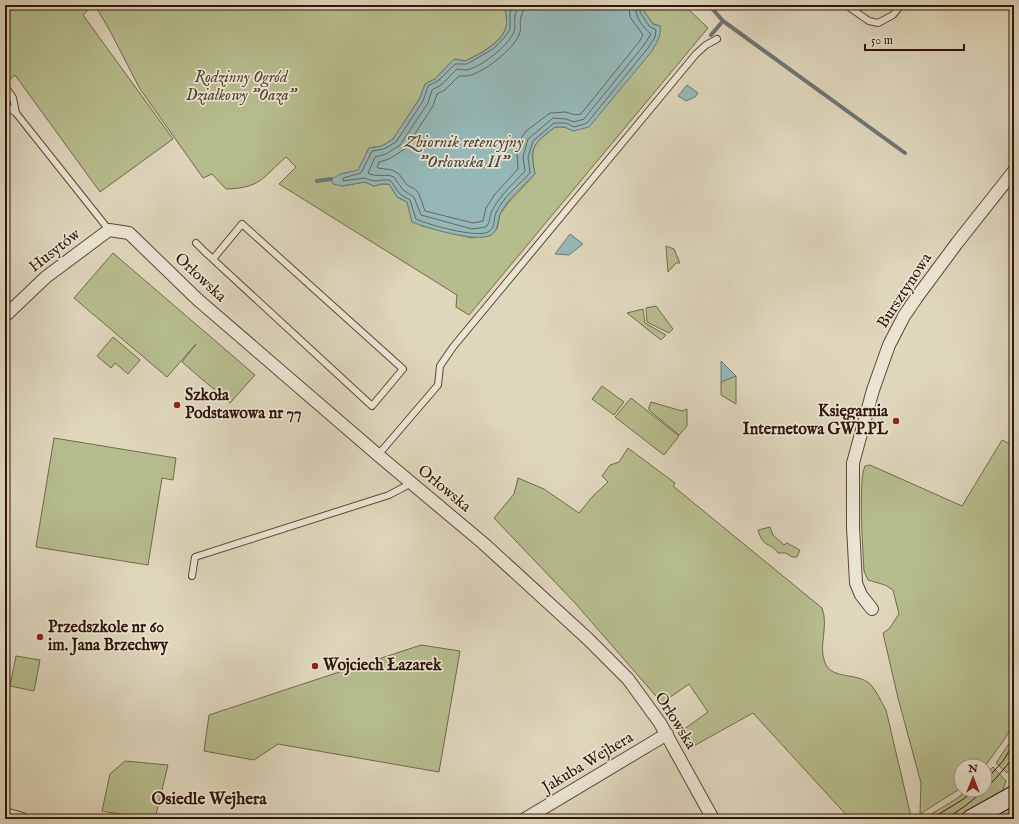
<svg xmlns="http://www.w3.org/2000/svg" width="1019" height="824" font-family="'IM FELL English',serif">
<rect width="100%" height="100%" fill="#dfd7bc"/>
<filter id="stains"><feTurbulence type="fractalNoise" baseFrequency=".005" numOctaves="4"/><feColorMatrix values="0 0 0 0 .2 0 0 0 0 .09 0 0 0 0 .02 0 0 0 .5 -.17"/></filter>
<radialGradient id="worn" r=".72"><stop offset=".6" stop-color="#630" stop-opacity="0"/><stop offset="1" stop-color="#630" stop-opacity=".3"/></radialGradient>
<path fill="#b6bd8d" stroke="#74694b" d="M5,5h88l-10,10 90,124 -73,53 -85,-117 -8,7 -2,-6z
M95,5h420l-10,3c1,6 3,16 0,22 -6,14 -27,25 -40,31l-11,-2 -19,20 -10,5 -5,14 -27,41 -11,7 -13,2 -11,23 -17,3 1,12 23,-4 9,4 8,-2h7l8,13 10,5 3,11 12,13 50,12 25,-9 3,-15 8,-11 27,-29c-6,-29 -1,-30 20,-47h10l8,4 87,-105 -7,-2 -9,-13v-6h40l24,23 -239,287 -13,-8 1,-12 -178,-111 17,-17 -10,-10c-24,21 -25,31 -60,32l-14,-15 -9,4 -63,-89 -30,-58z
M666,246l8,3 6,14h-4l-8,9z
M113,253l142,122 -25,28 -48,-41 14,-18 -29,33 -93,-79z
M656,306l17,23 -4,4 -22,-11 -1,-14z
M643,309l2,14 21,12 -5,5 -34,-27z
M113,337l27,23 -12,14 -13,-11 -4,5 -14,-12z
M736,376v28l-15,-9v-13z
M602,386l22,16 -10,13 -22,-16z
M631,398l48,38 -15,19 -49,-38z
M651,402l31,9 5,-2v17l-8,9 -30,-25v-3z
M54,438l122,20 -3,22 -11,-2 -14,87 -112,-18z
M1002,440l12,6v277l-10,17 -19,26h-24v22l-41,26 1,-31 -23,-85 -15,-65 6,-4 10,-15 -6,-24 -8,-5 -17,-5 -4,-9c-1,-18 -6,-92 1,-105l5,-1 92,41z
M628,448l47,35 -2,3 149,122c7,18 -4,38 3,55 7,17 32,9 45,21 7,7 11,18 16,26l24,102v7h-60l-97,-106 -63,35 -10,-16 28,-20 -19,-28 -27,19 -87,-100 -81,-85 20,-24 4,-16 26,11 35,24 14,-17 15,-14 -6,-6 8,-11 9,-3z
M770,527l3,8 11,10 3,-2 13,7 -3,7h-5l-6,-4h-8c-8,-11 -15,-5 -20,-23z
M421,645l39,6 -21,121 -161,-28 -24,16 -50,-9 5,-36z
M16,656l24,4 -6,31 -24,-5z
M1014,736v31l-7,6 -11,-10z
M125,761l43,4 -13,54h-8l-45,-8 8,-37z
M993,767l13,14 -5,15 -41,23h-37l33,-20 12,-9h17v-15z
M1014,803v16h-29z"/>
<path fill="#95b8b7" stroke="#6d7771" d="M515,5h129v6l9,13 7,2c2,10 -4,17 -8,25l-63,76 -16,4 -8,-4h-10c-21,17 -26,18 -20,47 -12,12 -27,24 -35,40 -3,7 -1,16 -9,21 -14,8 -64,-7 -79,-13l-5,-20 -10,-5 -8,-13h-7l-8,2 -9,-4 -23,4 -9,-2 -2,-5 10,-5 17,-4 11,-22 13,-2 11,-7 27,-41 5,-14 10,-5 19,-20 11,2c13,-6 35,-17 40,-31 3,-6 1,-16 0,-22z
M687,85l11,8 -3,4 -9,4 -8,-5z
M570,234l13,10 -14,11 -14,-1z
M721,361l15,15 -15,6z"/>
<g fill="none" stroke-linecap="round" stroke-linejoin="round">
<path stroke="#646660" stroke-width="1" d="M514,5l-1,4 -3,3v18l-6,8 -11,11 -26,15h-12l-17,17 -10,5 -5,15 -27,41 -12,7 -12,2 -11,22 -18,5v3l21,-3 10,3 8,-1h8l10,14 10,6 6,19c13,6 60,19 72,13 8,-4 5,-13 8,-19 7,-16 23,-28 34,-40l-2,-16 5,-16 21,-18h12l8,4 13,-4 61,-75 7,-11 1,-7 -7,-4 -9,-14v-7
M519,5c-1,5 -4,7 -4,11 -1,5 1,11 -1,16 -4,12 -35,37 -48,38 -3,0 -6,-1 -9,-1l-16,16 -9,5 -4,13 -28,42 -14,9 -11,3 -7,16c9,5 18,0 26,4l9,13 11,7 7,18 51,14 14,-2c5,-5 3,-13 7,-18 8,-15 21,-26 32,-38l-2,-14 5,-18 25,-21 13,1 8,3 10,-3 60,-74 7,-11c-9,-7 -16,-18 -16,-29
M525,5c0,5 -3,7 -4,12 -2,6 1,12 -2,18 -6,15 -35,37 -51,41 -3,0 -6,0 -9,0l-14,14 -8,4 -4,12 -28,43 -16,10 -10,3 -2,5 1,1 14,2 7,4 8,11 8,4 4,5 6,17 48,12 10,-2 3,-13 9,-14 23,-25 -1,-16 5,-16 4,-6 24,-18 16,-1 9,3 6,-1 58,-72 4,-7 -13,-18 -1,-12"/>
<path stroke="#6d7771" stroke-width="4" d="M709,5l14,16 7,5 175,127
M711,35l12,-14
M317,181l14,-2"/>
<defs>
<path id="lane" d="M846,5l23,16 9,2 15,-8 8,-10
M5,86l8,12 3,15
M5,105l11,8 93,117
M196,243l8,8 168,155 31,-37 -161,-145 -29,35
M378,455l60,-70 2,-19 13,-19 243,-293 10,-9 11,-6
M192,576l3,-19 194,-62 17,-9 4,-5"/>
<path id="street" d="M5,316l41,-39 63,-47 20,3 68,66 181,156 105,88 105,96 40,40 32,44 53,96
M872,609l-11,-14 -5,-12 -3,-56v-64l20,-73 16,-45 15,-29 13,-19 40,-54 57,-72
M5,814l17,5
M525,819l142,-85"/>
<path id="secondary" d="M971,819l43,-24"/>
</defs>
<use href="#lane" stroke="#5d4636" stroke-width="8"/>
<use href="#street" stroke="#5d4636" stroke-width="14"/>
<use href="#secondary" stroke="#321509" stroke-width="20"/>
<use href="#lane" stroke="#eae5d3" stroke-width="6"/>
<use href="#street" stroke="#eae5d3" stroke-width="12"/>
<use href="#secondary" stroke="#eae5d3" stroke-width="18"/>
<path stroke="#321509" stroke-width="1" d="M985,781l18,-20 11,-18
M931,819l31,-19 13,-10
M945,819c28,-16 50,-37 69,-63"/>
</g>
<g fill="#8f2418" stroke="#eae5d3" stroke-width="1.5">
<circle cx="177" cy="405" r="4"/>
<circle cx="896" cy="421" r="4"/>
<circle cx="40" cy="637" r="4"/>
<circle cx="315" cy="666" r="4"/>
</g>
<g text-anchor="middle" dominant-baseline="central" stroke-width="3.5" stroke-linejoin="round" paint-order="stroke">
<g font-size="16" font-style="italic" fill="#5a4731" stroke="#eae5d3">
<text x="241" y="78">Rodzinny Ogród<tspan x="241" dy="18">Działkowy "Oaza"</tspan></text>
</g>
<g font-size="16" fill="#321509" stroke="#eae5d3">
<text transform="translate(55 251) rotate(-38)">Husytów</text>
<text transform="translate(200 278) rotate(43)">Orłowska</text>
<text transform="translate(905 291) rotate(-57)">Bursztynowa</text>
<text transform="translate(444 489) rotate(40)">Orłowska</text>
<text transform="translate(675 721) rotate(58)">Orłowska</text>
<text transform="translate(588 763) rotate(-31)">Jakuba Wejhera</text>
</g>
<g font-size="16" font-weight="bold" fill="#321509" stroke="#eae5d3" text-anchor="start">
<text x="185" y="396">Szkoła<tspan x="185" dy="18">Podstawowa nr 77</tspan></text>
<text x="888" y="412" text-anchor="end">Księgarnia<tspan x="888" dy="18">Internetowa GWP.PL</tspan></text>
<text x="48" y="628">Przedszkole nr 60<tspan x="48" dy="18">im. Jana Brzechwy</tspan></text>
<text x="323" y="666">Wojciech Łazarek</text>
</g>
<g font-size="17" font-style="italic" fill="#50463d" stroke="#eae5d3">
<text x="464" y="142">Zbiornik retencyjny<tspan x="464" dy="20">"Orłowska II"</tspan></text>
</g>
<g font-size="17" font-weight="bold" fill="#321509" stroke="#eae5d3">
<text x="209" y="799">Osiedle Wejhera</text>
</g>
</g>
<rect width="1019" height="824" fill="none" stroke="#dfd7bc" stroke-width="20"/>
<rect x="6" y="6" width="1007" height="812" fill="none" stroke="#321509" stroke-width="2"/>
<rect x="10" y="10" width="999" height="804" fill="none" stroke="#321509"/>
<g transform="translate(973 778)"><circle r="19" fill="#eae5d3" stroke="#a09282"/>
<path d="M0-3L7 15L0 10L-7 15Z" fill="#8f2418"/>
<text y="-6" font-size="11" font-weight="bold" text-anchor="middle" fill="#321509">N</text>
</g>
<path d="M865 44v6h99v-6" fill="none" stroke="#321509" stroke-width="2"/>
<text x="871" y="44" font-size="12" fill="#321509" stroke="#eae5d3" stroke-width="3" paint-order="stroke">50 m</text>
<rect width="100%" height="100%" filter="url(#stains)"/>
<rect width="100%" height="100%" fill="url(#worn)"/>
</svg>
